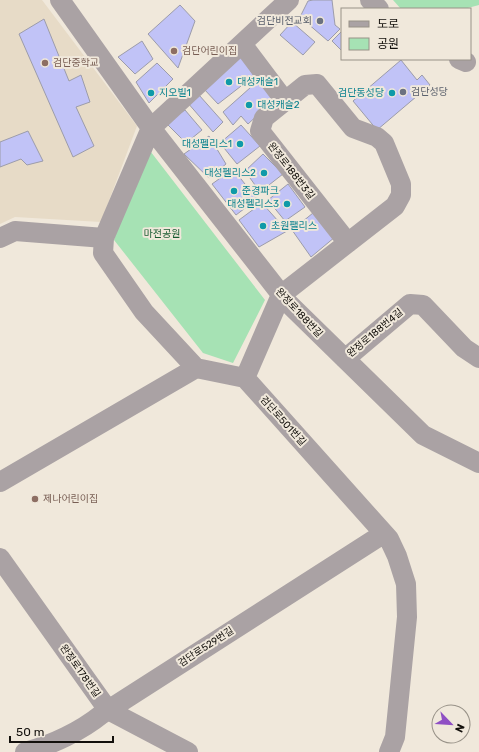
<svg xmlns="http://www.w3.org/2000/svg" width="479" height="752" font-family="Rubik,'Noto Sans KR',sans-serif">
<rect width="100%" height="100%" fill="#f0e8db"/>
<path fill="#e7dbc7" d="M0,0h42l95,126 -36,96 -86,-5 -15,7z"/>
<path fill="#a6e2b4" d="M393,0h86v5l-15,4h-63z
M144,143l121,157 -32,63 -30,-10 -89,-113z"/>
<path fill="#c1c3f7" stroke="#9c9caa" d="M313,0h19l3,25 5,4 -12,12 -28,-24 8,-16z
M180,5l15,16 -17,47 -30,-34z
M44,19l25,62 12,-6 9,27 -14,5 18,39 -21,11 -54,-123z
M292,22l23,20 -12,13 -23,-20z
M342,31v20l-10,-10z
M142,41l11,18 -18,15 -17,-17z
M241,56l13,20 -36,28 -14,-15z
M401,60l16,20 5,-5 8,10 -53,45 -24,-29z
M157,63l16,16 -24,24 -13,-21z
M260,79l15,20 -27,25 -7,-8 -8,9 -10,-13z
M199,95l24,27 -10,10 -26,-30z
M185,110l17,20 -16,13 -20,-20z
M241,125l19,21 -23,18 -17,-21z
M28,131l15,30 -16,4 -6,-6 -21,8v-25z
M209,136l17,28 -17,14 -25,-24z
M263,154l20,20 -23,18 -15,-21z
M233,169l24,30 -21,16 -24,-31z
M288,184l17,23 -20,14 -17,-21z
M262,203l25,28 -28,16 -20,-27z
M313,213l22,24 -24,20 -19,-27z"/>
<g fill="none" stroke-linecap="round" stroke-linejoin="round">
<path stroke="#aaa2a4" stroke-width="20" d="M60,0l91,128 138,-128
M370,0l9,9
M242,44l43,57
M459,59l7,3
M0,238l15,-7 89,7
M345,359l65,-55 13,1 41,43 15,10
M245,378l36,-83 114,-89 6,-11v-11l-17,-41 -7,-6 -24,-9 -36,-44 -12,1 -41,33 -4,13 88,112
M0,482l196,-114
M0,558l108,152 80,42
M25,752c27,-7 56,-21 77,-38l281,-180
M389,752l6,-15 12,-120 -1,-33 -9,-28 -8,-17 -144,-161 -49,-10 -52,-56 -41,-59 1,-15 47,-110 136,174 136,133 56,28"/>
</g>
<g fill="#6b7280" stroke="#f0e8db" stroke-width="1.5">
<circle cx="320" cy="21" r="4"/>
<circle cx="403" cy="92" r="4"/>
</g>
<g fill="#8d6e63" stroke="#f0e8db" stroke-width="1.5">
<circle cx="174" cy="51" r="4"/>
<circle cx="45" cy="63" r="4"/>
<circle cx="35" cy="499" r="4"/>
</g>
<g fill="#0f9aa8" stroke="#f0e8db" stroke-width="1.5">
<circle cx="229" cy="82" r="4"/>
<circle cx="151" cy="93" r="4"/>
<circle cx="392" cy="93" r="4"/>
<circle cx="249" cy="105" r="4"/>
<circle cx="240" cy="144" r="4"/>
<circle cx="264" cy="173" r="4"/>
<circle cx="234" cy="191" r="4"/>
<circle cx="287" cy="204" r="4"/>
<circle cx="263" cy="226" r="4"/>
</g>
<g text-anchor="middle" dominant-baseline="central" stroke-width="4" stroke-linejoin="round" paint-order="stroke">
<g font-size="10" fill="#5b616d" stroke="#f0e8db" text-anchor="end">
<text x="312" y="21">검단비전교회</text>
<text x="411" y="92" text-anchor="start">검단성당</text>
</g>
<g font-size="10" fill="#785e54" stroke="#f0e8db" text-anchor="start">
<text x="182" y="51">검단어린이집</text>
<text x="53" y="63">검단중학교</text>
<text x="43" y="499">제나어린이집</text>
</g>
<g font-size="10" fill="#0d838f" stroke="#f0e8db" text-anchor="start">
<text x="237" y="82">대성캐슬1</text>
<text x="159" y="93">지오빌1</text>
<text x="384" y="93" text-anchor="end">검단동성당</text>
<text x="257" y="105">대성캐슬2</text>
<text x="232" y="144" text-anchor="end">대성펠리스1</text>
<text x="256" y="173" text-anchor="end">대성펠리스2</text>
<text x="242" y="191">준경파크</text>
<text x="279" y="204" text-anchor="end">대성펠리스3</text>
<text x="271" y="226">초원팰리스</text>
</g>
<g font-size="10" fill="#13100c" stroke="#f0e8db">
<text transform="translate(291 171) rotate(52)">완정로188번3길</text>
<text transform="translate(299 313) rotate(47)">완정로188번길</text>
<text transform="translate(375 333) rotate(-40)">완정로188번4길</text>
<text transform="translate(283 421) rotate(48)">검단로501번길</text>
<text transform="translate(206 647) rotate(-33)">검단로529번길</text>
<text transform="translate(80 671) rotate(55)">완정로178번길</text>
</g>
<g font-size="10" fill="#175b31" stroke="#f0e8db">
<text x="162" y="234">마전공원</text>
</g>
</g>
<rect x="341" y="8" width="130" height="52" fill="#f0e8db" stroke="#989288"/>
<rect x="349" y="21" width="20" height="6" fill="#aaa2a4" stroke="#989288"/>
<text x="377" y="28" font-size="12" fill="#13100c">도로</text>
<rect x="349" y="38" width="20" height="12" fill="#a6e2b4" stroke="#989288"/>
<text x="377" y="48" font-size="12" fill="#13100c">공원</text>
<g transform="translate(451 724) rotate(115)"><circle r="19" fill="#f0e8db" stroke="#989288"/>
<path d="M0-3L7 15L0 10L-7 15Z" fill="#8f4fc4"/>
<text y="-6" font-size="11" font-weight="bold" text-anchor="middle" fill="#13100c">N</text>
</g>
<path d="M10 736v6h103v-6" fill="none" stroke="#13100c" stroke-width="2"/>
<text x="16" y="736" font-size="12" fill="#13100c" stroke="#f0e8db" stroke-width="3" paint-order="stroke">50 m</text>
</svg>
